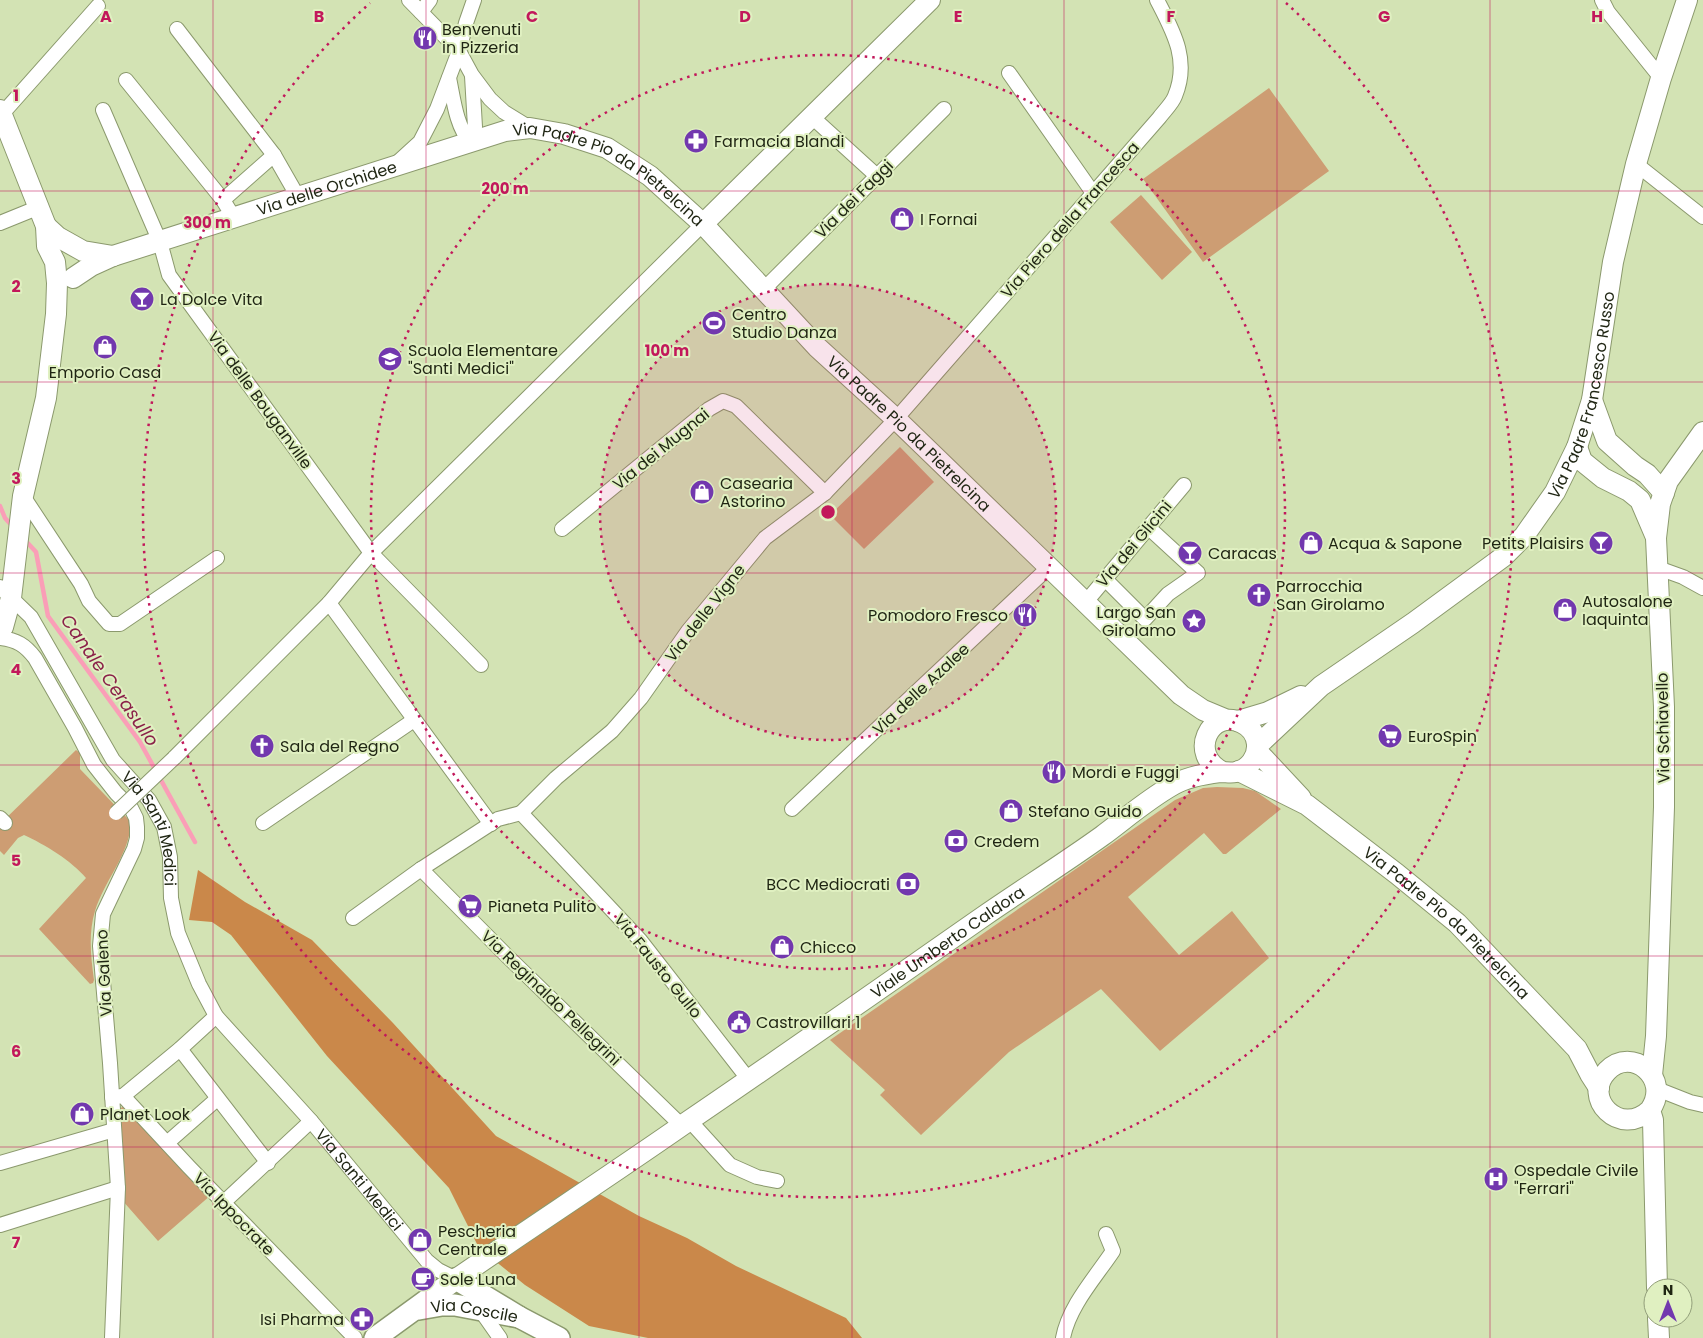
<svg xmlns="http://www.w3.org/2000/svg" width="1703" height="1338" font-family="Poppins,sans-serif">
<rect width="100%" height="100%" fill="#d3e3b4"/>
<path fill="#cd9d73" d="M1269,88l60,83 -126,91 -60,-83z
M1141,195l51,57 -30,28 -52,-58z
M900,447l34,35 -70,67 -34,-34z
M76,750l4,3v16l51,53c-1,32 -27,59 -36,89 -7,23 -4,47 -1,69l-1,3 -3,1 -51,-55 47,-51c-14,-17 -42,-34 -62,-43l-6,3 -14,17 -4,-4v-27z
M1217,787l26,1 12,3 26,18 -55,45h-3l-19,-21 -76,64 51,58 53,-44 37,47 -109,93 -59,-62 -92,63 -88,83 -41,-40 5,-5 -55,-50 345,-240 28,-12z
M123,1106l88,89 -53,46 -36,-41 -4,-89z"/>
<path fill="#ca884a" d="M198,870l47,32 67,38 81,83 103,113 143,80 48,22 49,28 110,52 16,20h-214l-59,-12 -64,-41 -46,-37 -30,-60 -122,-132 -96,-121 -19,-13 -23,-2z"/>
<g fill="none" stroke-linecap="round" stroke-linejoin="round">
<path stroke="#fa9eb7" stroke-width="4.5" d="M0,506l5,12 9,10
M24,539l12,13 12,64 92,126 55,100"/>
<defs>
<g id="street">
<path d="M409,0l50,51 13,24 18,24 14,13 26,16"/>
<path d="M1602,0l6,12 53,66"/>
<path d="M421,12l9,-12"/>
<path d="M177,29l97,126 24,42"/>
<path d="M1009,73l84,120"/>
<path d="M449,78c4,18 7,49 21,63l4,-8 1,-6 -3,-51"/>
<path d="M126,80l97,120 11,18"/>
<path d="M103,110l57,132 9,33 202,278 110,112"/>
<path d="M2,114l96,-108"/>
<path d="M811,116l66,60"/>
<path d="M397,163l23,-21 17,-33 22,-58 7,-28 8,-23"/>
<path d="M1636,164l67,53"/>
<path d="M223,200l51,-45"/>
<path d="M0,223l37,-15"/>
<path d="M764,289l180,-180"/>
<path d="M23,496l58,88 8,17 20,23h11l97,-66"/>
<path d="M562,529l147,-120 14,-8 13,5 89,87"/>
<path d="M1658,568l25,9 20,11"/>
<path d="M1105,579l40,40 23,-25 30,-21 -49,-45"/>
<path id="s1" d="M0,587l31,30 82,143 36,40 15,27 6,30 1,41 7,35 21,51 17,32 95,105 116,140 11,9 18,9"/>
<path d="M329,603l162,221"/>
<path d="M1085,603l99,-118"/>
<path d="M0,638c17,2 25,7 35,20l40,70 19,37 22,28 15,15 5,10 1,9v11l-3,11 -31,65 -3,32 10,117 8,125 -6,150"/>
<path d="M174,758l155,-155 42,-50 332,-329"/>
<path d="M792,809l256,-241"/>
<path d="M521,813l35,-35 56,-47 29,-33 47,-67 77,-93 60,-45 71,-74 263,-301c5,-7 13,-14 16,-22 15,-36 -2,-65 -18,-96"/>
<path d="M521,813l119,127 109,140"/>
<path d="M0,818l5,5"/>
<path d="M263,823l151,-103"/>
<path d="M421,869l86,87 175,170"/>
<path d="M353,918l68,-49 77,-50 23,-6"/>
<path d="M180,1049l88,114"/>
<path d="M1657,1089l33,13 13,3"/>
<path d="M123,1096l57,-47 36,-33"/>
<path d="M112,1097l11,-1 66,71 166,171"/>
<path d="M690,1121l40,44 27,12 20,4"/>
<path d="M167,1143l50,-44"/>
<path d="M0,1163l114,-33"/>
<path d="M223,1203l88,-82"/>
<path d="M0,1225l118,-37"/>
<path d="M481,1311l19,27"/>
<path d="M1063,1338c6,-32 32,-60 50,-87l-7,-17"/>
</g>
<g id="secondary">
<path d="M0,110l46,116 1,20 8,16 2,21 -1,31 -10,84 -23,98 -12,102 -8,29 -3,3"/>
<path d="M703,224l227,-224"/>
<path d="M46,226l12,11 25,14 30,5"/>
<path id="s2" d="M73,278l18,-12 22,-10 392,-125 25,-3 34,6 43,14 43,28 53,48 114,123 79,72 285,276 22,15 24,10"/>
<path d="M1592,400l15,41 28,25 12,8 17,19"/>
<path d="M1577,447l5,14 21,17 26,13 11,9 15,35"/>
<path d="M1238,721l30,-9 33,-16"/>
<path id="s3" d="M1257,746l64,-60 92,-63 90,-66 21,-21 31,-44 22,-45 15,-47 21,-138 23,-98 25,-86 26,-78"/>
<path d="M1257,751l44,47"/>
<path id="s4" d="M1239,771l68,34 90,69 60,49 120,126 13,25 9,14"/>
<path d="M1652,1075l4,-39 8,-229v-100l-8,-169 4,-34 8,-23 35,-49"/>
<path d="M1650,1110c-30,28 -69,-12 -43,-39 25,-26 65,8 43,39l3,10 4,168"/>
<path id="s5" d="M456,1279c77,-53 155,-104 231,-157 100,-68 198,-137 297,-206 39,-27 79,-52 118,-80 23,-17 46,-37 71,-51 13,-8 31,-11 47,-13 6,0 11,1 16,0 13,-3 22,-15 21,-28 -1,-9 -6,-17 -15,-21 -32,-16 -55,32 -19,49"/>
<path d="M1658,1318l1,20"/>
</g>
<g id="primary">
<path id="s6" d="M419,1309l23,-4h13l64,12 40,21"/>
<path d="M375,1338l81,-59 63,38"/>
</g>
</defs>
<use href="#street" stroke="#8b996d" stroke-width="16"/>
<use href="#secondary" stroke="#8b996d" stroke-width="22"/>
<use href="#primary" stroke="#8b996d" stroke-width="24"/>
<use href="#street" stroke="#fff" stroke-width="14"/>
<use href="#secondary" stroke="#fff" stroke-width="20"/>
<use href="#primary" stroke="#fff" stroke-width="21"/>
<defs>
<path id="street-bridge" d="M116,813l58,-55"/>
</defs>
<use href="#street-bridge" stroke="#8b996d" stroke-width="16" stroke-linecap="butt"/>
<use href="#street-bridge" stroke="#fff" stroke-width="14"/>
</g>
<path fill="none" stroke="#c2185b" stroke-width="1" stroke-opacity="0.55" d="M213,0v1338M426,0v1338M639,0v1338M852,0v1338M1064,0v1338M1277,0v1338M1490,0v1338M0,191h1703M0,382h1703M0,573h1703M0,765h1703M0,956h1703M0,1147h1703"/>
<circle cx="828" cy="512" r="228" fill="#c2185b" fill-opacity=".12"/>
<g fill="none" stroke="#c2185b" stroke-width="2.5" stroke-dasharray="2.5 5">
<circle cx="828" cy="512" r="228"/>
<circle cx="828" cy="512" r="457"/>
<path d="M1286 3A685 685 0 1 1 370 3"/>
</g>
<defs>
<symbol id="restaurant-disc" viewBox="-11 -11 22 22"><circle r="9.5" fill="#7238ae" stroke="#e0f0c1"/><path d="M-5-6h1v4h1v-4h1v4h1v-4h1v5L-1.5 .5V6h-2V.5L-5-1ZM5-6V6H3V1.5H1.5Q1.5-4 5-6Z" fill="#fff"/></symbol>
<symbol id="pharmacy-disc" viewBox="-11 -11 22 22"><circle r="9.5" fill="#7238ae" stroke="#e0f0c1"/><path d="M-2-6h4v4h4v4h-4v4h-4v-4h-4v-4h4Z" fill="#fff"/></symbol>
<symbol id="shop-disc" viewBox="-11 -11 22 22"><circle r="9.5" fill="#7238ae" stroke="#e0f0c1"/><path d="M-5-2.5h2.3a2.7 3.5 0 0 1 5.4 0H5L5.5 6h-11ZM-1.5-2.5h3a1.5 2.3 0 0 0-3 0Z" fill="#fff"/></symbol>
<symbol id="bar-disc" viewBox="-11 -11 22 22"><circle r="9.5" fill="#7238ae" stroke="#e0f0c1"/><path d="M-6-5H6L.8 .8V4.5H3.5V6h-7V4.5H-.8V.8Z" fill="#fff"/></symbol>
<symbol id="stadium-disc" viewBox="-11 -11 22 22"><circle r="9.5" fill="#7238ae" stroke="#e0f0c1"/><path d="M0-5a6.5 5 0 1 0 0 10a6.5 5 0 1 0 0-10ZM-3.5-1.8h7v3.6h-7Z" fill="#fff"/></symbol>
<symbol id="school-disc" viewBox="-11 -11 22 22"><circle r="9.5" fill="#7238ae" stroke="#e0f0c1"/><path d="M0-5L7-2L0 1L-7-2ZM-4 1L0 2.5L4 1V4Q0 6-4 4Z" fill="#fff"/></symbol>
<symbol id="church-disc" viewBox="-11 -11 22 22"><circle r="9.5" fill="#7238ae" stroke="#e0f0c1"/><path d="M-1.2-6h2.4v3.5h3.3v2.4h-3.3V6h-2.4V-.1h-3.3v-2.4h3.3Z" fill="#fff"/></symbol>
<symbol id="sight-disc" viewBox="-11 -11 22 22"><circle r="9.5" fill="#7238ae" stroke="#e0f0c1"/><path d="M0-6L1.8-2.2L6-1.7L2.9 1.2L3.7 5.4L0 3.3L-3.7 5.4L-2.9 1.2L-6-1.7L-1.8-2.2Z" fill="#fff"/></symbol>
<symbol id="supermarket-disc" viewBox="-11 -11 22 22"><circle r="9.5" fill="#7238ae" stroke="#e0f0c1"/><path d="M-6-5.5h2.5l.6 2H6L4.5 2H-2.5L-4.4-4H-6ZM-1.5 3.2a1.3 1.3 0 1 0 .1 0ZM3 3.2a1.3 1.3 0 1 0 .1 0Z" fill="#fff"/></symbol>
<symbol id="bank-disc" viewBox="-11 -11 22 22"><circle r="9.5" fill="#7238ae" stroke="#e0f0c1"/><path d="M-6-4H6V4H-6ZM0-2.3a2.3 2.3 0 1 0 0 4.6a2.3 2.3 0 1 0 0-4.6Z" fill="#fff"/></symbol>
<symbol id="civic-disc" viewBox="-11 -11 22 22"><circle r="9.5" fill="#7238ae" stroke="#e0f0c1"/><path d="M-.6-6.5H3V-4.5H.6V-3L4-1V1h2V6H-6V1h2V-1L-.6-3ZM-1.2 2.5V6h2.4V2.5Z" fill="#fff"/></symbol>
<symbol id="hospital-disc" viewBox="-11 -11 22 22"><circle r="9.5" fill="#7238ae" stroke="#e0f0c1"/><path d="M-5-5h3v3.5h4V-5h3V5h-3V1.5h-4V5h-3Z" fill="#fff"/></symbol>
<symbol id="cafe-disc" viewBox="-11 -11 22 22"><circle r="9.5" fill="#7238ae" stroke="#e0f0c1"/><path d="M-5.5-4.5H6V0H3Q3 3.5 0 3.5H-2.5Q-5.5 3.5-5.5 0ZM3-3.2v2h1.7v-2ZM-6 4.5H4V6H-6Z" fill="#fff"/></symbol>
</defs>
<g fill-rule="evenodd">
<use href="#restaurant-disc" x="411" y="24" width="28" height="28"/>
<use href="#pharmacy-disc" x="682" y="127" width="28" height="28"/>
<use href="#shop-disc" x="888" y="205" width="28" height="28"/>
<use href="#bar-disc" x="128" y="285" width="28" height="28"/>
<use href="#stadium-disc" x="700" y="309" width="28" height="28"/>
<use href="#shop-disc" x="91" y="333" width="28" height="28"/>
<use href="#school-disc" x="376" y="345" width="28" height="28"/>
<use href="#shop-disc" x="688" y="478" width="28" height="28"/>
<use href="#shop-disc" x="1297" y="529" width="28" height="28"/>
<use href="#bar-disc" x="1587" y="529" width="28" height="28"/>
<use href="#bar-disc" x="1176" y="539" width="28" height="28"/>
<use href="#church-disc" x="1245" y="581" width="28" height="28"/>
<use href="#shop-disc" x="1551" y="596" width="28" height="28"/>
<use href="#restaurant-disc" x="1011" y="601" width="28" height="28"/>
<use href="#sight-disc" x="1180" y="607" width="28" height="28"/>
<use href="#supermarket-disc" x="1376" y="722" width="28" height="28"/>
<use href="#church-disc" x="248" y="732" width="28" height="28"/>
<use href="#restaurant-disc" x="1040" y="758" width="28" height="28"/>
<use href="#shop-disc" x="997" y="797" width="28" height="28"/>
<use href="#bank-disc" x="942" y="827" width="28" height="28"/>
<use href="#bank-disc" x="894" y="870" width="28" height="28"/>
<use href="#supermarket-disc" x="456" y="892" width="28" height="28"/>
<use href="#shop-disc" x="768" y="933" width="28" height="28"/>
<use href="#civic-disc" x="725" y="1008" width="28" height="28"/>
<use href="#shop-disc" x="68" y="1100" width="28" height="28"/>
<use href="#hospital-disc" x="1482" y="1165" width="28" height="28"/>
<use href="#shop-disc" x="406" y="1226" width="28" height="28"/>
<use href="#cafe-disc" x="409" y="1265" width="28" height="28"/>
<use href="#pharmacy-disc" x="348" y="1305" width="28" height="28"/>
</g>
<g text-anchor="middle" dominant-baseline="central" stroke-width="4" stroke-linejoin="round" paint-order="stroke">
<g font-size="16" fill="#1f2513" stroke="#e0f0c1" text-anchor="start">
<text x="442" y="29">Benvenuti<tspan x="442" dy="18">in Pizzeria</tspan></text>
<text x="714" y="141">Farmacia Blandi</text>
<text x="920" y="219">I Fornai</text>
<text x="160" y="299">La Dolce Vita</text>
<text x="732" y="314">Centro<tspan x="732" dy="18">Studio Danza</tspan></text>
<text x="408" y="350">Scuola Elementare<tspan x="408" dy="18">"Santi Medici"</tspan></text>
<text x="105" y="372" text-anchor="middle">Emporio Casa</text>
<text x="720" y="483">Casearia<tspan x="720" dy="18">Astorino</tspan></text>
<text x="1328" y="543">Acqua &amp; Sapone</text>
<text x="1584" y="543" text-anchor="end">Petits Plaisirs</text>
<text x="1208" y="553">Caracas</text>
<text x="1276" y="586">Parrocchia<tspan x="1276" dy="18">San Girolamo</tspan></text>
<text x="1582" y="601">Autosalone<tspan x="1582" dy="18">Iaquinta</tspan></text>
<text x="1176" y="612" text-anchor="end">Largo San<tspan x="1176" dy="18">Girolamo</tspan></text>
<text x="1008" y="615" text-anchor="end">Pomodoro Fresco</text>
<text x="1408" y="736">EuroSpin</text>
<text x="280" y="746">Sala del Regno</text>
<text x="1072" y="772">Mordi e Fuggi</text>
<text x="1028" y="811">Stefano Guido</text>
<text x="974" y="841">Credem</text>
<text x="890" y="884" text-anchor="end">BCC Mediocrati</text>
<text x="488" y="906">Pianeta Pulito</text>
<text x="800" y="947">Chicco</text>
<text x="756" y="1022">Castrovillari 1</text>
<text x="100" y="1114">Planet Look</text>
<text x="1514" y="1170">Ospedale Civile<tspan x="1514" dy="18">"Ferrari"</tspan></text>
<text x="438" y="1231">Pescheria<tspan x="438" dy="18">Centrale</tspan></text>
<text x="440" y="1279">Sole Luna</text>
<text x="344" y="1319" text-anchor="end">Isi Pharma</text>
</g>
<g font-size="16" fill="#1f2513" stroke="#e0f0c1">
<text stroke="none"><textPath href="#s2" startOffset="574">Via Padre Pio da Pietrelcina</textPath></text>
<text stroke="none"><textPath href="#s2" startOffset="270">Via delle Orchidee</textPath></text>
<text transform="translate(854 199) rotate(-45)">Via dei Faggi</text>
<text transform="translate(1070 220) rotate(-49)">Via Piero della Francesca</text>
<text stroke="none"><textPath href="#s3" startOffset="496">Via Padre Francesco Russo</textPath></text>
<text transform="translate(260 400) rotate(54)">Via delle Bouganville</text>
<text stroke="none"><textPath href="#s2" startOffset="979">Via Padre Pio da Pietrelcina</textPath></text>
<text transform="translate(661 449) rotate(-39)">Via dei Mugnai</text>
<text transform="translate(1134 544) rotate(-50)">Via dei Glicini</text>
<text transform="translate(705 613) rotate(-52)">Via delle Vigne</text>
<text transform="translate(921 689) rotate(-43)">Via delle Azalee</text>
<text transform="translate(1663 728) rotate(-91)">Via Schiavello</text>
<text stroke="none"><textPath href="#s1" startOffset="289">Via Santi Medici</textPath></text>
<text stroke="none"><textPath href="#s4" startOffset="259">Via Padre Pio da Pietrelcina</textPath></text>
<text stroke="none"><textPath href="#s5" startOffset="596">Viale Umberto Caldora</textPath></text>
<text transform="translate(658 966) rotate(51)">Via Fausto Gullo</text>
<text transform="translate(104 973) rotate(-93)">Via Galeno</text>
<text transform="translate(551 998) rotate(44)">Via Reginaldo Pellegrini</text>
<text stroke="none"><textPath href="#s1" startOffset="709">Via Santi Medici</textPath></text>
<text transform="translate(234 1214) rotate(46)">Via Ippocrate</text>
<text stroke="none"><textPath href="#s6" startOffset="56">Via Coscile</textPath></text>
</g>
<g font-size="18" font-style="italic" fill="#8a2149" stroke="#e0f0c1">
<text transform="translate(110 680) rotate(55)">Canale Cerasullo</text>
</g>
</g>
<g font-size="16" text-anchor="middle" font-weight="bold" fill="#c2185b" stroke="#e0f0c1" stroke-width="4" stroke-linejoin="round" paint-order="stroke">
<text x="106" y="22">A</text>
<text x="319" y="22">B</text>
<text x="532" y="22">C</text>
<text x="745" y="22">D</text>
<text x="958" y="22">E</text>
<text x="1171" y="22">F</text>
<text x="1384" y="22">G</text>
<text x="1597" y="22">H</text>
<text x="16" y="101">1</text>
<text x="16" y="292">2</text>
<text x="16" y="484">3</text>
<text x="16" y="675">4</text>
<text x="16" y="866">5</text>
<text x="16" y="1057">6</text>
<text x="16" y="1248">7</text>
</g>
<circle cx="828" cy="512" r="8" fill="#c2185b" stroke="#e0f0c1" stroke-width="2.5"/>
<g font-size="15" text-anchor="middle" font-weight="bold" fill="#c2185b" stroke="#e0f0c1" stroke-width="4" stroke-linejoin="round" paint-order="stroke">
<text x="505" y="194">200 m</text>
<text x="207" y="228">300 m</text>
<text x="667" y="356">100 m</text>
</g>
<g transform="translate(1668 1303)"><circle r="24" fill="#e0f0c1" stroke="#939f7b"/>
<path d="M0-4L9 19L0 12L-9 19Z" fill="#7238ae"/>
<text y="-8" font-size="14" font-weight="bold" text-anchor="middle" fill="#1f2513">N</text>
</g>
</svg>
